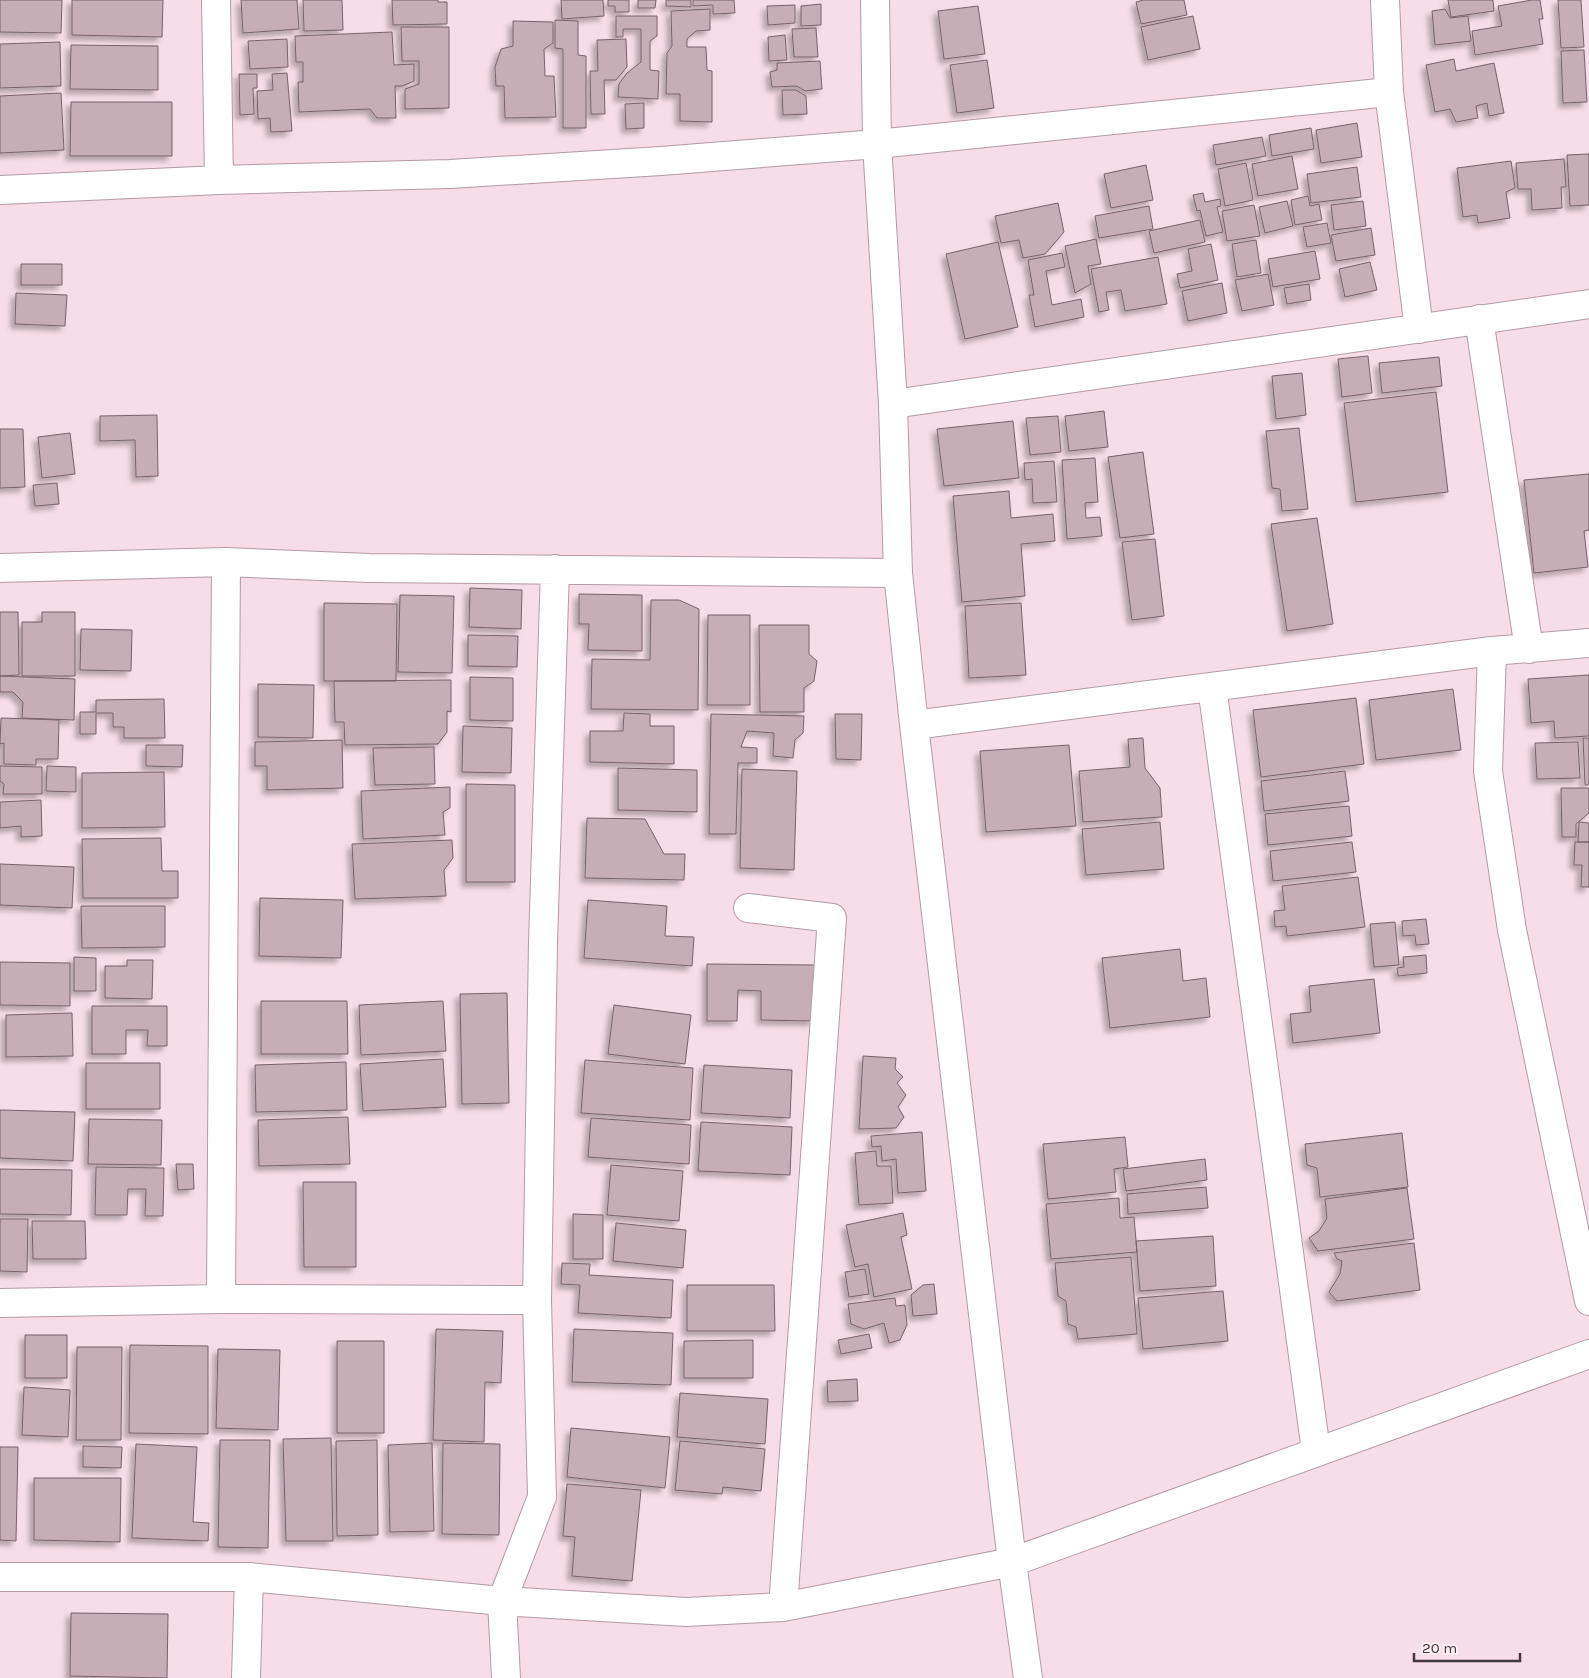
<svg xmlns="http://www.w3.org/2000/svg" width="1589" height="1678" font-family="Karla,sans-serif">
<defs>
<filter id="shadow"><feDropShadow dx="-4.5" dy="4.5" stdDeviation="2.5" flood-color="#0004"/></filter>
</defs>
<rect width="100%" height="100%" fill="#f7dde7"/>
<path fill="#c6adb6" stroke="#79636b" filter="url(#shadow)" d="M0,0h62l-1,33 -61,-1z
M72,0h91l-1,37 -90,-2z
M241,0h56l2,29 -56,4z
M303,0h39l1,30 -39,1z
M392,0h46v2h9v22l-54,1z
M561,0h42l1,16 -42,3z
M608,0h21v12h-14v-6h-7z
M638,0h18l-1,8h-17z
M666,0h25v7l-25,-1z
M693,0h41l1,13 -22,1v-9l-20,1z
M1144,0h40l3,15 -46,9 -5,-22z
M1448,0h45l1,11 -43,6z
M1532,0h8l3,19h-4l4,25 -68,11 -3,-24 30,-5 -4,-20z
M1558,0h23l3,47 -23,1z
M821,4v21l-20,1v-20z
M795,5v18l-27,2 -1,-19z
M978,6l7,48 -41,5 -6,-48z
M710,9v21l-14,1 -9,8v8h19l1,23 5,1v51l-32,-1v-27h-14l1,-41 5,-7 -1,-35z
M1445,9l5,9 18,-2 3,25 -36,4 -3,-34z
M616,16h41v20l-7,5v29l9,1 -1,28 -40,-2 1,-13 8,-11 14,-11v-33h-18v8h-7z
M1193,16l7,33 -52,11 -7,-33z
M555,20l23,1v34l8,1v72h-23v-79l-8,-1z
M513,21l40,1v21l-9,6 1,27h9l2,41 -51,1 -1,-32h-8l-1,-19 6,-18 12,-3z
M401,27h48v81l-44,1v-20l14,-5v-23h-17z
M816,28l2,29h-24l-2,-28z
M392,32l2,33 20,-1v17l-12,5h-7l1,32h-19l-7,-9 -71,3 -1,-30h5v-20h-7l-1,-26z
M785,35l2,25 -18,1 -1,-24z
M287,39l1,28 -38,2 -2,-28z
M626,39l1,28 -11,13h-12l1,34h-14l-1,-43h8l-1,-31z
M60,42l1,44 -61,2v-44z
M71,45l87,1v44l-88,-1z
M1584,50l3,52 -24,1 -2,-52z
M1454,59l2,12 38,-8 10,50 -15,3 -2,-13 -11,3 2,12 -22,4 -6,-13 -15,3 -9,-47z
M987,60l7,48 -37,5 -7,-48z
M820,61l2,28 -17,2 -8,-5 -25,1 -2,-15 7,-2v-7z
M287,73l5,58 -21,1 -1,-14 -12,1 -1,-28 16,-1 -1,-16z
M239,74h18v14h-4l1,26 -14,1z
M782,90h14l10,6 1,18 -24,1z
M61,93l3,57 -64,3v-57z
M71,102h101v54h-102z
M644,103v25l-18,1 -1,-25z
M1357,123l5,34 -41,6 -5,-33z
M1311,128l3,21 -42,7 -3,-21z
M1262,137l4,19 -50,9 -3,-20z
M1589,154v51l-19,1 -3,-51z
M1292,156l6,33 -40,7 -6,-32z
M1564,159l2,28h-5l1,21 -30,2 -1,-21h-13l-2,-26z
M1511,161l4,27 -9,4 4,26 -32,5 -1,-8 -14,2 -6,-49z
M1246,163l7,37 -28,6 -7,-37z
M1146,165l7,35 -42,8 -7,-34z
M1357,167l4,30 -50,6 -4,-29z
M1203,193l2,9 15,-3 1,7 -4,1 6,25 -17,4 -6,-26 -3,1 -4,-16z
M1308,196l2,10 9,-2 3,16 -27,5 -4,-25z
M1287,201l6,25 -28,7 -6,-26z
M1363,201l3,25 -32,4 -3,-25z
M1058,203l6,29 -19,22 -22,4 -4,-18 -18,3 -6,-27z
M1254,205l6,31 -33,5 -5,-30z
M1149,206l4,23 -54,9 -4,-22z
M1200,220l5,22 -51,11 -5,-22z
M1327,223l4,20 -24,4 -4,-20z
M1371,228l4,27 -39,6 -5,-26z
M1096,239l5,25 -13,2 3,18 -16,9 -10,-47z
M1256,240l5,33 -24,4 -5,-33z
M998,242l20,85 -53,12 -19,-85z
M1211,244l7,36 -38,8 -3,-14 15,-3 -4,-22z
M1315,251l5,28 -47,8 -5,-28z
M1062,253l3,14 -19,4 6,34 29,-6 3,18 -49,10 -6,-32h5l-6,-35z
M1158,257l9,47 -42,7 -4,-21 -15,2 3,18 -10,2 -8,-43z
M1370,262l7,28 -32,7 -6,-28z
M21,264h41v21h-41z
M1268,274l6,31 -32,6 -7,-31z
M1222,283l5,30 -39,8 -6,-30z
M1309,284l2,16 -24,4 -3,-16z
M16,293l51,2 -2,31 -50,-2z
M1368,356l4,37 -30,4 -4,-38z
M1439,357l3,29 -60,7 -3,-30z
M1302,373l4,42 -30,4 -4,-43z
M1436,392l12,100 -92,10 -12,-99z
M1104,411l4,36 -39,4 -4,-35z
M157,415l1,61 -22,1 -1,-37 -35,1v-25z
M1058,416l3,36 -31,3 -4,-37z
M1013,421l6,57 -75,8 -7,-57z
M1299,428l9,81 -26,2 -2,-22 -8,-1 -6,-57z
M0,429h23l2,58 -25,1z
M70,433l5,41 -33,4 -4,-41z
M1143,452l11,82 -34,4 -12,-81z
M1095,458l3,44 -13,1 1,15 14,-1 2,19 -35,3 -5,-79z
M1054,461l3,41 -24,1 -1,-24 -7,1 -1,-17z
M1589,474v56l-5,1 4,36 -54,6 -10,-93z
M57,483l2,21 -24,2 -2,-21z
M1009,491l2,27 42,-4 2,27 -34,3 4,52 -63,6 -9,-106z
M1317,518l16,106 -46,7 -16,-107z
M1155,539l9,77 -32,4 -10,-78z
M470,588l52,2 -1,39 -52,-2z
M579,594l63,1v56l-54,-1 1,-26h-10z
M400,595l54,1 -2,77 -54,-1z
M651,600h28l20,9 -1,101 -107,-1 1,-50 58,1z
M324,603l73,1 -1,77h-72z
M1021,603l5,72 -57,3 -4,-72z
M0,612h18l1,63 -19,1z
M42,612h33v64h-53v-54h20z
M708,615h42v90h-43z
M759,625h50v29l8,7 -3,20 -10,7v24h-44z
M81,629l51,1 -1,41 -51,-1z
M468,635l50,1 -1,31 -49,-1z
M1589,675v61l-34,2 -1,-17 -23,2 -3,-44z
M0,676l75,3 -1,41 -52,-2 1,-16 -10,-10h-13z
M470,677l43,1v43l-43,-1z
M451,680v32l-4,-1v21l-9,12 -93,1 -1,-23h-9l-1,-41z
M258,684l56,1 -1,53 -55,-1z
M1453,689l8,61 -85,10 -7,-60z
M1356,698l8,66 -103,13 -8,-67z
M164,699l1,39h-41v-11h-11v-14h-17v21h-16v-22h16v-12z
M624,713l26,1v12h24v38l-84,-2v-31h33z
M711,714l93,2 -1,17 -8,7 -2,18 -20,-2 1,-23 -27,-2 -6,16 16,1v15h-19l-2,71h-27z
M835,714h27l-1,46 -25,-1z
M1,718l58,2 -1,39h-22v6l-32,-1v-21l-4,1z
M463,726l49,2 -1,45 -49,-1z
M1143,738l2,30 15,20 2,29 -79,5 -4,-51 51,-4 -2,-28z
M1583,738h6v47h-4z
M342,740l1,48 -76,2v-24h-12v-24z
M1578,742l2,36 -43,1 -2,-36z
M146,745h37l-1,22 -36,-1z
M1069,745l7,81 -90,6 -6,-81z
M434,747l1,37 -60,1 -2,-37z
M0,766l42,1v27h-39l1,-10 -4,-3z
M47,766l29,1v25l-30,-1z
M618,768l79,2v42l-79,-2z
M742,769l55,2 -3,99 -54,-2z
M1345,771l4,30 -85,10 -3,-30z
M164,772l1,55 -83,1v-55z
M466,784l49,1v97h-49z
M450,787v21l-7,4 2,23 -82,4 -2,-48z
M1561,788h28v25l-13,11v13h-14z
M41,800l1,36 -21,1v-11l-21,2v-26z
M1349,806l3,30 -84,9 -3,-31z
M587,818l58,1 19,35h21l-1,26 -99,-2z
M1160,822l4,47 -78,6 -4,-46z
M1579,822l10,1v19h-11z
M161,838l1,33h16v27h-95l-1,-59z
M452,840l1,18 -9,12 2,26 -91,3 -3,-55z
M1352,842l4,30 -83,9 -3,-30z
M1575,842h14v45h-8l1,-22h-8z
M0,864l74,3 -2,41 -72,-3z
M1358,877l7,50 -78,9 -1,-10 -11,1 -1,-16 11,-1 -3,-24z
M260,898l83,2 -2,58 -82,-2z
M588,900l79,6 -2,30 29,1 -2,29 -108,-8z
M81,906h84v41l-83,1z
M1426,919l3,25 -13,1 -1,-10 -12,1 -1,-15z
M1395,922l4,43 -25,2 -4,-43z
M1180,949l3,32 23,-3 4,39 -100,11 -8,-70z
M1426,955l1,18 -29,3 -1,-8 7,-1 -1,-10z
M74,957l22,1v33h-22z
M127,960h26l-1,39 -47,-1v-32h22z
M0,962l70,1v43l-70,-1z
M707,964l108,1 -1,56 -53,-1v-29l-23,-1 -1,31h-30z
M1374,979l6,54 -87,10 -3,-29 21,-2 -2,-26z
M507,993l2,110 -47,1 -2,-110z
M261,1001h86l1,53h-87z
M443,1001l3,50 -85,4 -2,-50z
M614,1005l77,10 -6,49 -77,-10z
M92,1006h75v40h-20l1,-16h-22v24h-34z
M72,1013l1,43 -67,1v-42z
M863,1056l33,2 -1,11 8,8 -6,6 9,12 -8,12 6,10 -8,11 -37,1z
M443,1059l3,48 -83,4 -3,-47z
M585,1060l108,8 -3,52 -109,-7z
M346,1062l1,48 -91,2 -1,-47z
M86,1063h74v46h-74z
M704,1065l88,5 -2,48 -89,-5z
M0,1110l75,2 -2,49 -73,-3z
M348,1117l2,47 -91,2 -1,-46z
M591,1118l100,7 -2,39 -101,-7z
M89,1119l73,1 -1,45 -73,-1z
M701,1122l91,5 -2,48 -92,-4z
M922,1132l4,59 -28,2 -2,-34 -14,2 -1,-15 -9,1 -1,-11z
M1402,1133l6,54 -88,10 -3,-29 -10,-3 -2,-21z
M1125,1137l3,30 -14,2 2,23 -68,7 -5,-55z
M876,1151l1,15h14l2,37 -34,2 -4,-52z
M1205,1159l2,21 -81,11 -3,-22z
M176,1164h17l1,25 -16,1z
M611,1165l72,6 -4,50 -72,-6z
M96,1167l68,1 -1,48h-18l1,-27h-18l-1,26h-32z
M0,1169l72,1 -1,45 -71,-1z
M303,1182h53v85h-52z
M1206,1187l2,21 -80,6 -1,-20z
M1407,1188l7,51 -96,12 -9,-13 10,-7 8,-13 -2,-19z
M1119,1198l1,20 14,-1 3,35 -86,7 -5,-55z
M903,1213l4,22 -6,2 11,52 -38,8 -6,-33 -13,3 -9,-42z
M573,1214l30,1v44h-30z
M0,1219h28l-1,53 -27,-1z
M32,1221h53l1,38h-53z
M616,1223l70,7 -3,38 -70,-7z
M1213,1236l3,50 -76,5 -4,-50z
M1414,1243l6,47 -83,11 -8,-9 11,-18 2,-13 -5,-2 -3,-6z
M1131,1257l6,77 -59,5 -2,-12 -8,-3 -2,-23 -8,-5 -3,-33z
M562,1263l28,1 -1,11 84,5 -2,38 -93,-5 2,-28 -19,-1z
M865,1269l4,25 -20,3 -4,-25z
M934,1284l3,30 -24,2 -2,-21 12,-10z
M687,1285h87l1,46h-88z
M1223,1291l5,50 -85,8 -5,-51z
M895,1298l1,8 9,-1 2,20 -7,15 -11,3 -5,-20 -20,6 -13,-5 -3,-20z
M436,1329l67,2 -2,52 -16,-1 -1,60 -51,-2z
M574,1329l99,4 -2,52 -99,-3z
M869,1334l3,14 -31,6 -3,-14z
M25,1335h42v43h-42z
M753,1340v38h-69v-37z
M337,1341h47v92h-47z
M130,1345l78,1v88l-79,-1z
M77,1347h45l-1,93h-45z
M218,1349l62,1 -2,80 -62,-2z
M857,1379l1,22 -30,1 -1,-21z
M24,1387l46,3 -2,47 -46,-2z
M680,1393l88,6 -3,45 -88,-7z
M571,1428l99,9 -5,51 -98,-11z
M331,1438l2,103h-47l-3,-102z
M220,1440h50l-2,108 -50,-1z
M377,1440l1,95 -41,1 -1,-95z
M680,1441l85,8 -4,42 -38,-4 -1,7 -47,-4z
M432,1443l2,88 -44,1 -2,-87z
M443,1443l57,1 -1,91 -57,-1z
M136,1444l61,3 -4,75 16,1 -1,18 -76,-3z
M83,1446l39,1 -1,21 -38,-1z
M0,1447h18l-2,94 -16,-1z
M34,1478h87l-1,64 -86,-2z
M567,1484l74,6 -9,91 -60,-5 3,-39 -12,-1z
M71,1613l97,1 -1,64 -97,-2z"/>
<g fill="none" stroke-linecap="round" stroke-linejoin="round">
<defs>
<path id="minor" d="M216,0l3,180
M875,0l2,144 16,260 5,169 16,152 98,837 16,116
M1385,0l4,92 30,237
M0,190l219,-10 231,-6 211,-13 216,-17 512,-52
M1479,319l50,330
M893,404l696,-100
M0,568l226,-6 143,6 529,5
M1492,651l-4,120 24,159 77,371
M1212,687l104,764
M914,725l578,-74 97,-8
M748,908l84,10 -49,689
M221,1299l5,-737
M0,1303l221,-4 316,1
M0,1577h249l253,24 184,11 97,-5 229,-45 577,-208
M246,1678l3,-101
M506,1678l-4,-77 40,-104 -5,-197 6,-358 12,-373"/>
</defs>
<use href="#minor" stroke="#b39ba4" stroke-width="30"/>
<use href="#minor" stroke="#fff" stroke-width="28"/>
</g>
<path d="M1414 1653v8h106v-8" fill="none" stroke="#43393d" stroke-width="2.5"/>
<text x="1422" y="1653" font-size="15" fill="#43393d" stroke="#feeef4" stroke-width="4" paint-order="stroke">20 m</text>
</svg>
